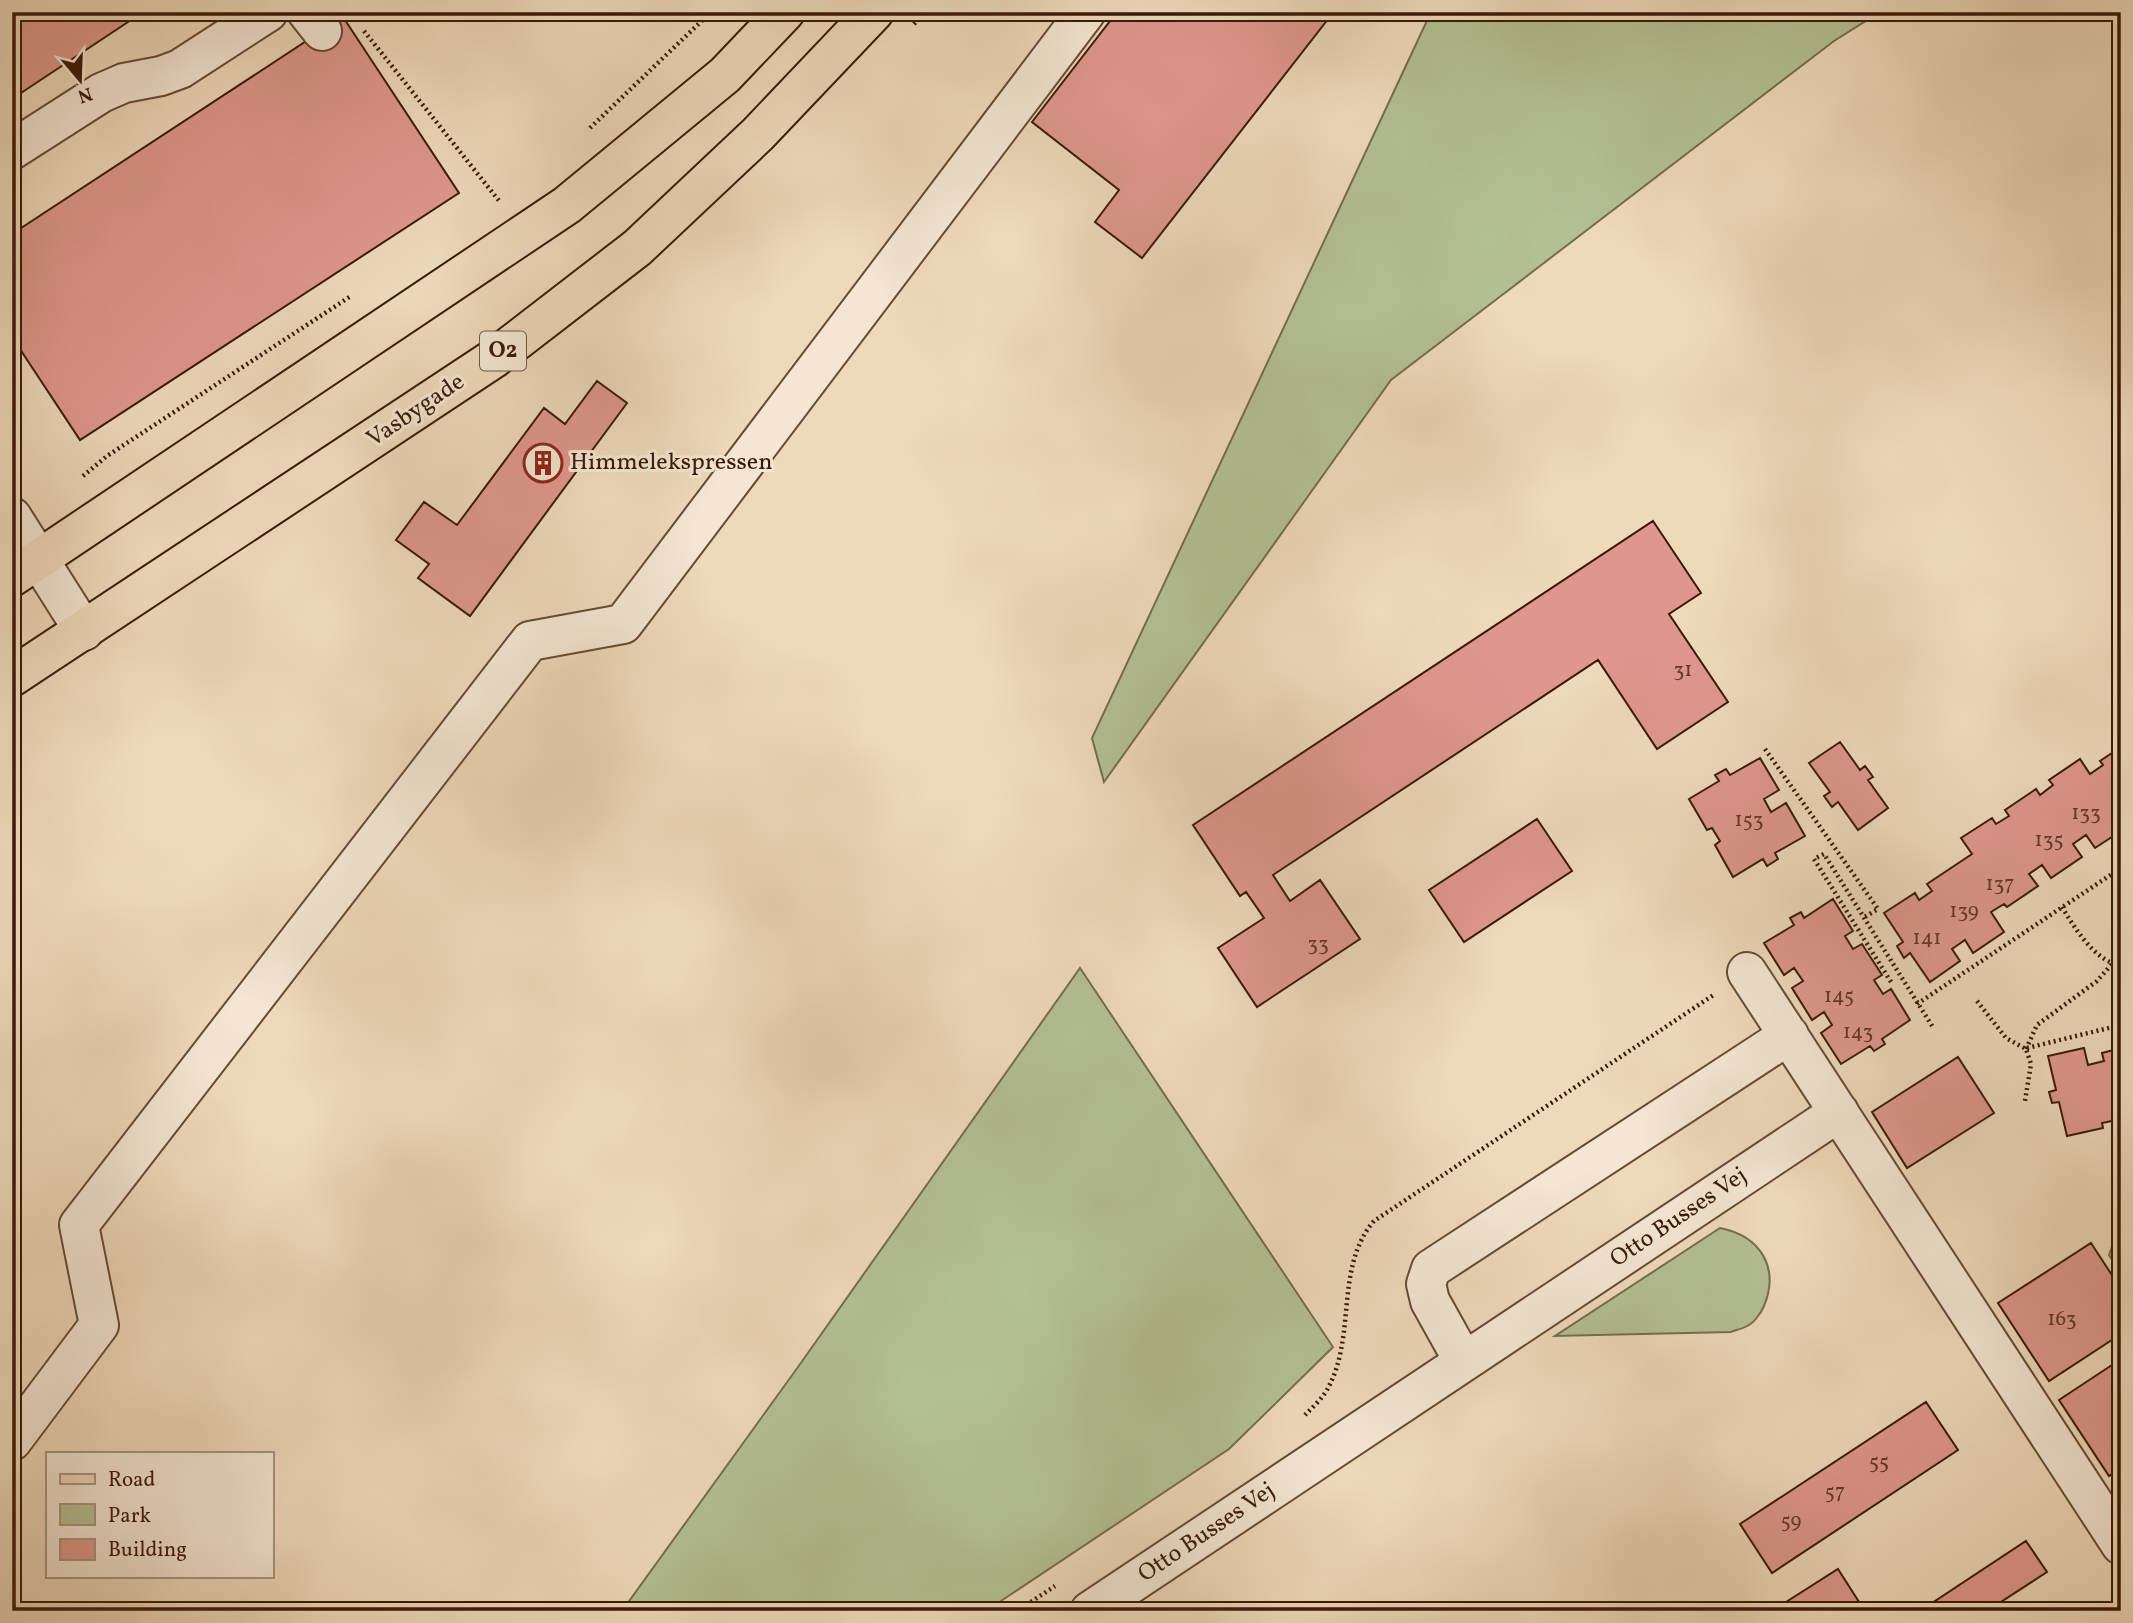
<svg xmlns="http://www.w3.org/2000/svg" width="2133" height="1623" font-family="Vollkorn,serif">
<rect width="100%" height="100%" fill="#eed9bb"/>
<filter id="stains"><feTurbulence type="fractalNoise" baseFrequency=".00286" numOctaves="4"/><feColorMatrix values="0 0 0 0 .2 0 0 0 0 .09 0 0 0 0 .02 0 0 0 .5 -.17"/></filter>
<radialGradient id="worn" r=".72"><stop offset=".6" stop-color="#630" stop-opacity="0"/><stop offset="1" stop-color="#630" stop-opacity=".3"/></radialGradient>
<path fill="#b3c094" stroke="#766d4d" stroke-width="2" d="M1431,12h449l-46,29 -443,339 -287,402 -12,-44z
M1080,968l253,379 -104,102 -243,162h-364l176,-244z
M2121,1221v52l-12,-18z
M1720,1228c40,8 60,39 44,78 -3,7 -10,17 -17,20 -5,3 -11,4 -16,6l-176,4z"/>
<path fill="#df978d" stroke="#391a06" stroke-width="2" d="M12,12h131l-131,87z
M1117,12l215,2 -190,244 -47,-36 24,-32 -87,-68z
M343,17l116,176 -379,247 -68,-103v-103z
M597,381l30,22 -157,213 -52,-38 11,-14 -33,-24 28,-38 33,23 87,-117 21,16z
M1653,521l48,72 -32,21 59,88 -71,47 -59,-89 -325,215 17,26 30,-21 40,59 -103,68 -39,-59 46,-30 -18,-26 -6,4 -47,-71z
M1840,742l20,28 5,-4 8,11 -5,3 20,28 -30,22 -20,-28 -6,5 -8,-11 6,-4 -21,-29z
M2121,747v84l-26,17 -9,-13 -13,9 9,13 -31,21 -9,-13 -13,9 9,12 -31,21 -3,-3 -13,8 13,20 -31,21 -8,-13 -13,9 8,12 -30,21 -20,-29 -6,5 -7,-12 6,-4 -19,-29 31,-20 4,7 13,-9 -5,-7 45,-30 -11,-16 31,-20 4,6 13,-8 -4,-6 31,-21 4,6 13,-10 -4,-5 31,-21 10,15 13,-9 -3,-4z
M1760,758l19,32 -15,9 7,13 15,-9 19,33 -30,17 3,6 -11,7 -4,-7 -30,18 -18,-32 5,-4 -8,-13 -5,2 -18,-31 30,-18 -4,-6 11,-6 4,6z
M1537,819l35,52 -108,71 -35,-52z
M1833,899l20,32 -8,5 8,13 9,-5 20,31 -8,5 9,14 8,-5 19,31 -28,19 3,5 -11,7 -4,-5 -29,18 -20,-31 11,-8 -8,-13 -12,8 -20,-32 11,-7 -9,-13 -10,7 -20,-32 30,-18 -4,-7 11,-6 3,6z
M2084,1048l4,17 16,-4 -2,-8 19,-5v85l-4,-13 -15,3 1,5 -36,8 -8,-34 -7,1 -3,-11 7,-2 -8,-34z
M1958,1057l36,56 -87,55 -35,-56z
M2091,1243l30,46v45l-72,47 -51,-78z
M2121,1359v109l-12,8 -50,-76z
M1926,1402l32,48 -186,123 -32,-49z
M2026,1541l21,31 -60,39h-67z
M1838,1569l21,33 -13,9h-74z
M12,1601l11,10h-11z"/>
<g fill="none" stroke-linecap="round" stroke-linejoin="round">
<defs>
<path id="minor" d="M307,12l15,19
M12,150l89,-57 23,-10 37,-7 19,-7 88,-57
M12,517l72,114
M1747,972l374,573
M1464,1362l-34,-61 -4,-17 5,-15 358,-234
M12,1441l87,-116 -20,-100 451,-584 93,-17 463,-612
M1090,1611l749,-499"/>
<path id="major" d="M12,577l555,-372 158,-130 60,-63
M12,677l481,-318 144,-111 121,-114 116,-122"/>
</defs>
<use href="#minor" stroke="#664a33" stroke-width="42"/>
<use href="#major" stroke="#391a06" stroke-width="42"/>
<path stroke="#391a06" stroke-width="4.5" stroke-dasharray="2 3.5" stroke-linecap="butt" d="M914,24l10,-12
M364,31l136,171
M590,128l121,-116
M83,476l24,-20 244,-160
M1765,749l113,160 -15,9
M2062,907c12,20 34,56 59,58
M1891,982l-77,-123 10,-5 110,175
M1977,1001l29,37 20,11 5,15 -6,37
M1917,1004l204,-136
M2027,1048l94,-23
M2026,1049l11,-24 60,-44 15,-17
M1305,1415c8,-8 19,-18 24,-29 27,-51 6,-120 45,-165l341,-227
M1017,1611l38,-25"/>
<use href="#minor" stroke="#f4e6d3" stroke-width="38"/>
<use href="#major" stroke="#eed9bb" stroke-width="38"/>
</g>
<defs>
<symbol id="building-ring" viewBox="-11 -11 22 22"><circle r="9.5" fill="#f4e6d3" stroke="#8f2418" stroke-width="1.5"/><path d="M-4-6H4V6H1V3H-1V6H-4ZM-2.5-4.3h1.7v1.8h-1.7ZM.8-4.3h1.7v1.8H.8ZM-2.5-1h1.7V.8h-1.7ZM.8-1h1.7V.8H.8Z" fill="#8f2418"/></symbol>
</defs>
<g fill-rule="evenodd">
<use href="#building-ring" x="521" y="441" width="44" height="44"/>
</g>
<g text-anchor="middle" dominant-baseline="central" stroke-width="6" stroke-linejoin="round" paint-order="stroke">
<g font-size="21" fill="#623928">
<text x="1683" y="670">31</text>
<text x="2086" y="813">133</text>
<text x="1749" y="820">153</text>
<text x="2049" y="840">135</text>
<text x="2000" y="884">137</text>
<text x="1964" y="911">139</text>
<text x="1927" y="938">141</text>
<text x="1318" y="944">33</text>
<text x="1839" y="996">145</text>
<text x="1858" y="1032">143</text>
<text x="2062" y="1319">163</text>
<text x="1879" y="1462">55</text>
<text x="1835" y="1492">57</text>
<text x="1791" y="1521">59</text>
</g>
<rect fill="#f4e6d3" stroke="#715744" stroke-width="2" x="480" y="331.5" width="46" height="39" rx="5"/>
<g font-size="23" font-weight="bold" fill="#391a06">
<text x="503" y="351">O2</text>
</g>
<g font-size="24" fill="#391a06" stroke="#f4e6d3">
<text transform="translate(416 411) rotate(-34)">Vasbygade</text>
<text transform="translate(1679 1218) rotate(-34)">Otto Busses Vej</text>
<text transform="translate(1207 1533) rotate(-34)">Otto Busses Vej</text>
</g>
<g font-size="24" fill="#391a06" stroke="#f4e6d3" text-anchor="start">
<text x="570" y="463">Himmelekspressen</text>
</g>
</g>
<rect width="2133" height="1623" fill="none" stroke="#eed9bb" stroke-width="42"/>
<rect x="14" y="14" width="2105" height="1595" fill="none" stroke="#391a06" stroke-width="3.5"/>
<rect x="21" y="21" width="2091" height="1581" fill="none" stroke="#391a06" stroke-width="2"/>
<rect x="46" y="1452" width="228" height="126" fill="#f4e6d3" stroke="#a99481" stroke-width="2"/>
<rect x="60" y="1474" width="35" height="10" fill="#eed9bb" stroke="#a99481" stroke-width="2"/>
<text x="108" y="1486" font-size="21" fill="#391a06">Road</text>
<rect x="60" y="1504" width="35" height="21" fill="#b3c094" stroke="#a99481" stroke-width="2"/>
<text x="108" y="1522" font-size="21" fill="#391a06">Park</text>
<rect x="60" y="1539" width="35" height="21" fill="#df978d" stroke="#a99481" stroke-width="2"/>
<text x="108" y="1556" font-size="21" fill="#391a06">Building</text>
<g transform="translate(80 80) rotate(161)" stroke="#f4e6d3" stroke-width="5" paint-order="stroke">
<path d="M0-5L12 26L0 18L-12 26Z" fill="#391a06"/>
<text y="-10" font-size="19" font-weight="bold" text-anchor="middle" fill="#391a06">N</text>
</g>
<rect width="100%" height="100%" filter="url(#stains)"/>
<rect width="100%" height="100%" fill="url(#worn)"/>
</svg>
